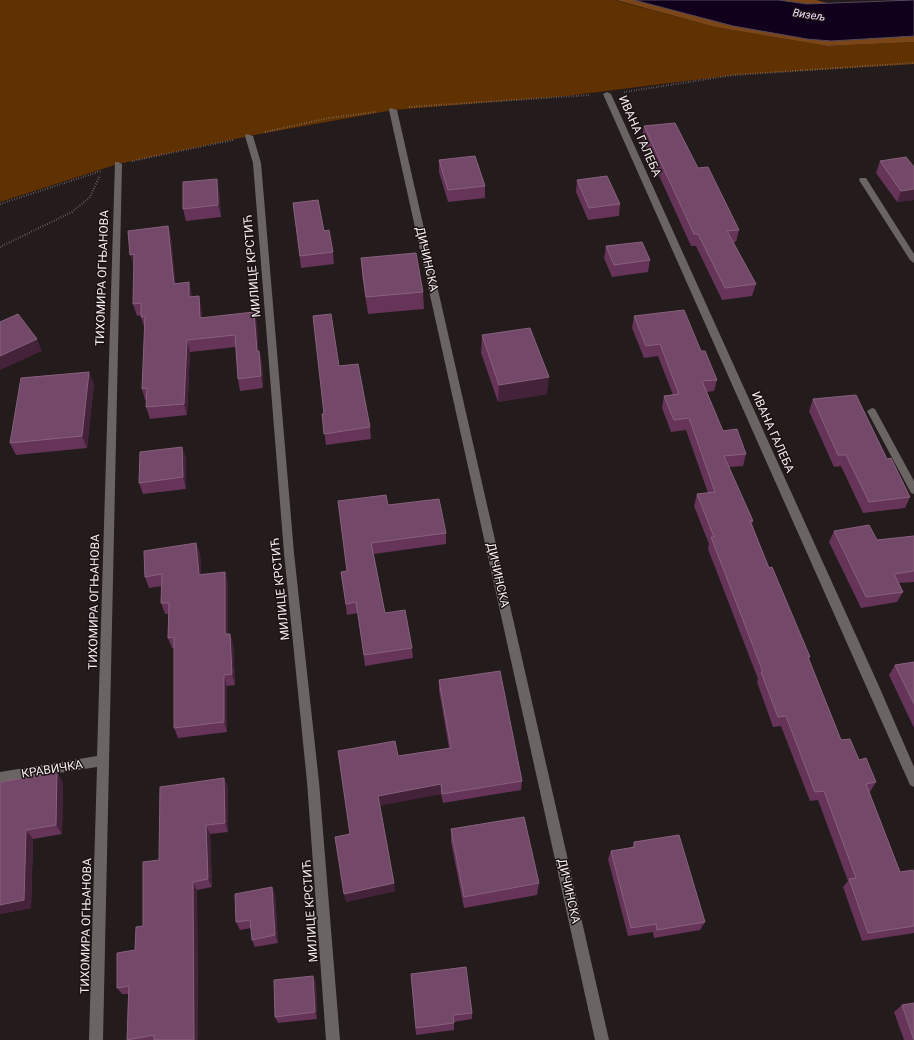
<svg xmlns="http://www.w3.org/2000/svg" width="914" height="1040" font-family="Roboto,sans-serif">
<rect width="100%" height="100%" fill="#241b1d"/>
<path fill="#613201" d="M0,0h614l101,27 113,19 86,-4v22l-180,11 -168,21 -173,14 -144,26 -131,28 -118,38z"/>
<path fill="#7a4617" d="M616,0h200l98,26v16l-86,4 -113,-19z"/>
<path fill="#10001c" stroke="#54475b" d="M634,0h145l28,4 107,-4v36l-83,5 -24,-2 -74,-13z"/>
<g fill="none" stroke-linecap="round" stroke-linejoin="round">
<path stroke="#90888a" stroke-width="2" stroke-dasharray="0.5 2" stroke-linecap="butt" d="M624,92l110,-17 180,-12
M409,107l182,-12
M265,132l64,-14 47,-6
M132,161l101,-21
M0,204l101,-33
M0,247l72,-35 18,-15 10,-22"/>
<path fill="#6a6563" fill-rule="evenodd" d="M607,92l4,2 267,590 36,83v20l-4,-2 -307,-691z
M390,108l7,2 212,930h-14l-206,-930z
M246,134l7,2 8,27 33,390 25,229 21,258h-14l-19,-258 -23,-229 -31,-390 -8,-27z
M115,162h3l4,2 -19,876h-14l8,-273 -97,15v-10l97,-16z
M860,178h6l48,76v9l-4,-3 -51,-80z
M872,408l3,1 39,72v13l-3,-1 -44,-82z"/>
</g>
<path fill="#653458" d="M644,126l54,42 41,62 -3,12h-3l23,42 -4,12 -30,4 -26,-54h-5l-49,-108z
M439,160l46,26v12l-37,4 -9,-30z
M880,161l34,6v33l-17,2 -21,-29z
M577,180l43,24 -1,12 -31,4 -12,-28z
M219,191l2,26 -35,4 -3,-12z
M293,203l31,28 9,21 1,12 -33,4z
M168,226l3,12 4,45 17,11v3l7,-1 2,12 1,10 52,-6 3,12 1,27h1l3,12 1,25 -23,3 -2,-12 -2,-32 -46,5 -3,63 -37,4 -4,-12v-7h-1l-3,-11 3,-60 -4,-12v-2l-4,1 -4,-12 1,-37z
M606,246l44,14 -2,12 -36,5 -8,-19z
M361,258l62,34 1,17 -56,5 -6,-39z
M634,316l67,35 16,29 -3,11 -7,1 16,39 23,23 -3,12 -14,1 24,54 -1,3 17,44 41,89 -2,2 33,81 18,20 17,22 -6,10h-1l31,80 14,1v60l-52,8 -19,-54 5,-6 -30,-81 -8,1 -29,-75 -8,1 -16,-45 1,-3 -50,-130 1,-5 -15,-38 3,-12 11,-1 -22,-63 -15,2 -9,-24 2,-12 9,-1 -15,-39 -14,2 -12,-30z
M482,335l65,59 -49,8 -17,-49z
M339,366l31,61 1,12 -45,6 -4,-31h2z
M94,384l-7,64 -71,7 -6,-12z
M813,399l74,60 23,38 -5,11 -42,5 -22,-47 -7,1 -25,-56z
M182,447l4,11v31l-43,5 -4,-11z
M388,505l58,28v11l-72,10 11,59 27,35 1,10 -48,8 -7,-53 -11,2 -6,-43 6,-1z
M834,531l43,9 37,-4v46l-15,1 4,9 -6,10 -36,6 -32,-66z
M196,543l4,11 1,20 24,-2 3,11v51h2l3,10 2,41 -8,1v46l-49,6 -4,-10v-80h-2l-4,-10 1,-24h-4l-4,-11 1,-17 -13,2 -4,-11z
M914,662v66l-25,-53 6,-10z
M439,680l83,101 -1,9 -78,13 -2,-9 -61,11 15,86 -49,11 4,-68 48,-78 51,-8 -10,-58z
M224,778l4,10v44l-18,2 2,53 -15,3 1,150h-71l1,-46h-6l-5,-6 18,-38 8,-24 16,-66z
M0,782h63l-1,52 -29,5 -2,69 -31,6z
M451,829l88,54 -2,12 -73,13 -13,-66z
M634,842l71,80 -5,8 -46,8 -1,-6 -25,4 -20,-77 3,-8 21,-3z
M272,887l3,8 3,48 -23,4 -3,-7 -1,-12 -11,2 -4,-8z
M411,974l61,39v6l-18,3v8l-38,5z
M313,976l3,7 1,36 -39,4 -3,-6z
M902,1005l12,35h-10l-10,-28z"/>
<path fill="#44223a" d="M217,179l2,12 2,26 -3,-12z
M914,189v11l-17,2 4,-11z
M168,226l3,12 6,57 -3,-11z
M134,254v13l-4,-12z
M189,282l3,12v15l-3,-12z
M199,296l2,12 2,22 -3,-12z
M254,312l3,12 2,39 -2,-12z
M37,339l5,12 -42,19v-14z
M187,340l3,12 -3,63 -3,-11z
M259,351l3,12 1,25 -2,-12z
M89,372l5,12 -7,64 -5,-12z
M549,377l-2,17 -49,8 1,-17z
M182,447l4,11v31l-3,-12z
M196,543l4,11 2,31 -3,-10z
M225,572l3,11v62l-3,-11z
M230,634l3,10 2,41 -3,-11z
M224,675l3,11v46l-3,-10z
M57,772l6,10 -1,52 -6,-9z
M224,778l4,10v44l-3,-9z
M441,784v10l-62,12 -1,-10z
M206,825l4,9 2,53 -4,-8z
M26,830l7,9 -2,69 -31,6v-9z
M193,882l4,8 1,150h-4z
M394,883l1,8 -49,11 -2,-8z
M272,887l3,8 3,48 -3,-8z
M313,976l3,7 1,36 -2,-7z"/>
<path fill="#744868" stroke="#88617d" d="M675,123l23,45 10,-1 31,63 -12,1 29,53 -31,4 -27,-54h-4l-50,-108z
M475,156l10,30 -37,4 -9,-30z
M906,157l8,10v22l-13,2 -21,-30z
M607,176l13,28 -31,4 -12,-28z
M217,179l1,26 -35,4v-27z
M318,200l6,31 5,-1 4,22 -33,4 -7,-53z
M168,226l6,58 15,-2v15l10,-1 1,22 54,-6 3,39h2l2,25 -23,3 -3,-44 -48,5 -3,64 -38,3 1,-19 -5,1 3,-73 -4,1v-14l-8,1 1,-50 -4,1 -2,-24z
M642,242l8,18 -36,5 -8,-19z
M416,253l7,39 -57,5 -5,-39z
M684,310l17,41h4l12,29 -15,1 21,50 14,-2 9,25 -22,2 29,65h-3l19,47 3,-1 38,90h-2l33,83 9,-1 9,21 7,-2 10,24 -10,2 34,88 13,-2 1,3v53l-46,7 -19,-54 7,-1 -32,-87 -9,1 -29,-76 -8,1 -17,-45h2l-52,-135h3l-17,-43 18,-2 -26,-74 -15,2 -10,-24 15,-2 -19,-50 -14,2 -12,-30z
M18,314l19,25 -37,17v-34z
M331,314l8,52 19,-2 12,63 -46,7 -2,-20h2l-11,-98z
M530,328l19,49 -50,8 -17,-50z
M89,372l-7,64 -72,7 11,-65z
M856,395l31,64 4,-1 19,39 -41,5 -23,-47h-8l-25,-56z
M182,447l1,30 -44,6 1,-31z
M386,495l2,10 51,-6 7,34 -75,10 14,70 20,-3 7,38 -48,7 -8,-53 -10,2 -5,-32 6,-1 -9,-70z
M869,525l8,15 37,-4v35l-20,3 9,18 -37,5 -32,-66z
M196,543l3,32 26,-3v62h5l2,40 -8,1v47l-50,6v-91l-6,1 1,-35h-8l1,-29 -17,3 -1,-26z
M914,662v42l-19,-39z
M500,671l22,110 -80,13 -1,-10 -63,12 16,87 -50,11 -9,-57 15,-3 -12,-83 57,-10 3,15 53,-8 -12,-68z
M57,772l-1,53 -30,5 -2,70 -24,5v-123z
M224,778l1,45 -19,2 2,54 -15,3 1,158h-40v-5l-27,5 2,-54 -12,2v-35l18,-3 1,-23 7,-1v-64l16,-2 1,-73z
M524,817l15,66 -75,14 -13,-68z
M679,835l26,87 -48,8 -1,-6 -25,4 -20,-77 24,-4 -1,-5z
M272,887l3,48 -23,5 -2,-20 -14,2 -1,-28z
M466,967l6,46 -19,2 1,8 -38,5 -5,-54z
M313,976l2,36 -40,5 -1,-37z
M914,1003v37l-12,-35z"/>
<g text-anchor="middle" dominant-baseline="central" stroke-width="3" stroke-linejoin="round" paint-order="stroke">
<g font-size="11" font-style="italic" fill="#e9d6f8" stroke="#1b1214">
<text transform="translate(809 15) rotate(9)">Визељ</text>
</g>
<g font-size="12" fill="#f3eced" stroke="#1b1214">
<text transform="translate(640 136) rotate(66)">ИВАНА ГАЛЕБА</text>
<text transform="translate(427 259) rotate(77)">ДИЧИНСКА</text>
<text transform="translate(252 266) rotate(-95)">МИЛИЦЕ КРСТИЋ</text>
<text transform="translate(102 278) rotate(-88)">ТИХОМИРА ОГЊАНОВА</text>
<text transform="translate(773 432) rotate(66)">ИВАНА ГАЛЕБА</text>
<text transform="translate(498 575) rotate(77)">ДИЧИНСКА</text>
<text transform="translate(280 589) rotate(-96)">МИЛИЦЕ КРСТИЋ</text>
<text transform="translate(94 602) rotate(-89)">ТИХОМИРА ОГЊАНОВА</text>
<text transform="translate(52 769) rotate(-9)">КРАВИЧКА</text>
<text transform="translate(569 891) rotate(77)">ДИЧИНСКА</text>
<text transform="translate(310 911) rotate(-94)">МИЛИЦЕ КРСТИЋ</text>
<text transform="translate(86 926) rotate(-89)">ТИХОМИРА ОГЊАНОВА</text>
</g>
</g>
</svg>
